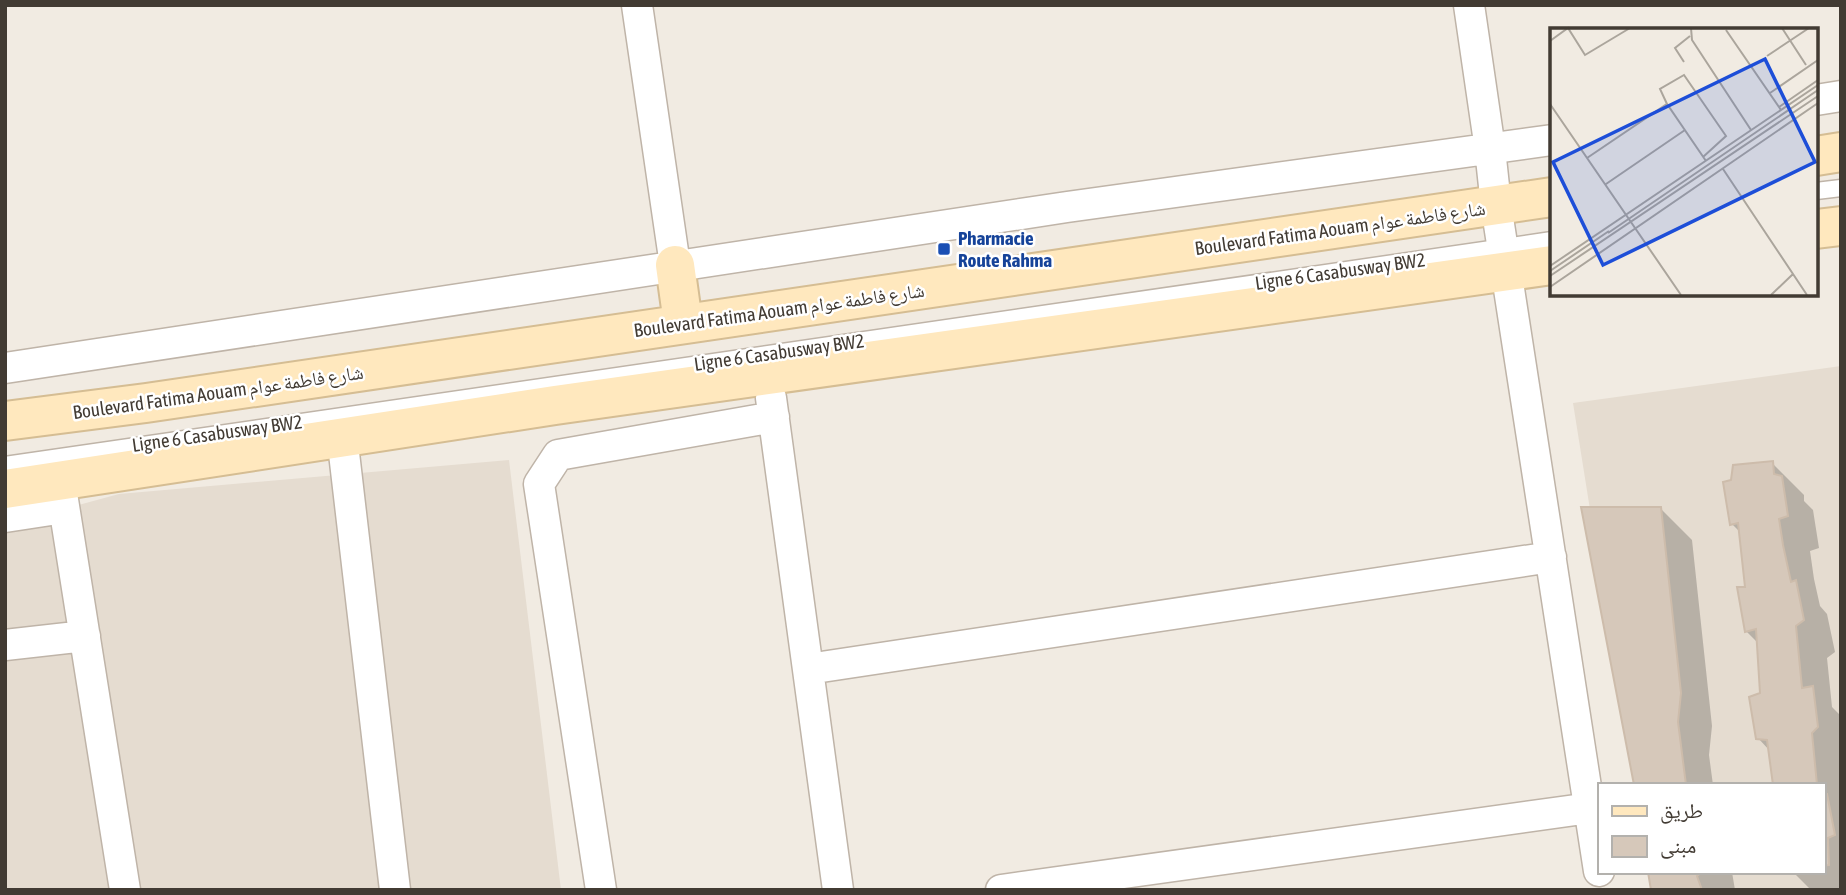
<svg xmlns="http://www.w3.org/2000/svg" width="1846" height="895" font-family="'Asap Condensed','Noto Naskh Arabic',sans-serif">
<rect width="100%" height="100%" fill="#f1ebe2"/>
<path fill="#e5dcd0" d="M1841,366v524h-190l-3,-18h175v-87h-189l-61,-382z
M509,460l52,430h-556v-365l114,-31z"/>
<path fill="#0003" d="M1772,463l32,32v6l9,9 6,38 -9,3 4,28 6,27 7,8 8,38 -8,6 5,49 9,9v174h-30l-18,-18h30v-87h-48l-5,-34 -12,-13 4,-44 -3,-50 -13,-13 1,-42 -6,-56 -9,-9z
M1660,508l32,32 20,186 -3,29 4,30h-77z
M1650,872h82l3,18h-82z"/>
<path fill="#d6c8ba" stroke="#cdbcab" stroke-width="2" d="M1773,461l1,13 8,2 6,40 -9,3 4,26 8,37 5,-2 8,40 -8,6 6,62 11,-2 5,41 -6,6 5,52h-44l-6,-45 -11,-1 -7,-42 11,-4 -4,-64 -11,3 -8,-45h8l-7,-64 -8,2 -7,-43 8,-2 2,-15z
M1581,507h80l20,186 -3,29 8,63h-52z
M1823,794h4l8,41 -7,3 1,27 -6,1z
M1648,872h54l-5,4 5,14h-51z"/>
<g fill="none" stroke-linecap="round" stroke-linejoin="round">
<defs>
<path id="service" d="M1816,191l25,-3
M5,465l1547,-225"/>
<path id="minor" d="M637,5l38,260
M1469,5l21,144 6,56 103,666
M1816,100l25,-4
M5,368l1062,-161 485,-67
M771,398l67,492
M342,436l53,454
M60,481l65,409
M5,517l59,-9
M5,645l80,-9
M808,669l743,-112
M601,890l-62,-406 19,-29 216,-38
M1001,890l589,-82"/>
<path id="secondary" d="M1816,156l25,-4
M1816,229l25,-3
M675,265l8,58
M5,421l141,-18 1406,-206
M5,489l550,-84 997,-140"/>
</defs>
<use href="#service" stroke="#bfb4a8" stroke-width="19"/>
<use href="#minor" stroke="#bfb4a8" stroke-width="33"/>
<use href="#secondary" stroke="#d5bd93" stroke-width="42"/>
<use href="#service" stroke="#fff" stroke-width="16"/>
<use href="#minor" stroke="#fff" stroke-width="30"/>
<use href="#secondary" stroke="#ffe8be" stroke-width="38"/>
</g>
<rect fill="#1a4fb4" stroke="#fff" stroke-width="2.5" x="937" y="242" width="14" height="14" rx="3.5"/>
<g text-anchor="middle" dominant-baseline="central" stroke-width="5" stroke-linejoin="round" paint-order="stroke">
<g font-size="19" fill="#423b33" stroke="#fff">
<text transform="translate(1340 228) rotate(-8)">Boulevard Fatima Aouam شارع فاطمة عوام</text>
<text transform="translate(1340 271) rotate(-8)">Ligne 6 Casabusway BW2</text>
<text transform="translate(779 310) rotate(-8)">Boulevard Fatima Aouam شارع فاطمة عوام</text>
<text transform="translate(779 352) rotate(-8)">Ligne 6 Casabusway BW2</text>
<text transform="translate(218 392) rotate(-8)">Boulevard Fatima Aouam شارع فاطمة عوام</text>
<text transform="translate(217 433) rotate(-8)">Ligne 6 Casabusway BW2</text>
</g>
<g font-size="19" font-weight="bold" fill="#164399" stroke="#fff" text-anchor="start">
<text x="958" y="238">Pharmacie<tspan x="958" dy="22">Route Rahma</tspan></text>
</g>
</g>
<g transform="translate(1550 28)">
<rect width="268" height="268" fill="#f1ebe2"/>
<path fill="none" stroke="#aba59c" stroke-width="2" d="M141,0l1,12 59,90M232,0l24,37M176,2l55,80M0,13l18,-13 17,27 45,-27M217,28l42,-28M134,34l-9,-14 15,-12M220,65l48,-33M0,76l131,191M117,76l-7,-15 24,-14 42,61 -23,21M229,79l39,-27M37,130l80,-54 39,57M173,141l84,126M56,156l79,-54M58,205l210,-143M0,238l268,-181M0,243l59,-40M0,248l268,-180M0,259l268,-184M221,267l22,-21"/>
<path fill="#1d4ed8" fill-opacity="0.15" stroke="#1d4ed8" stroke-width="3.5" d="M215,31l50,103 -212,103 -50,-103z"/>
<rect width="268" height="268" fill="none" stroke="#423b33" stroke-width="3.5"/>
</g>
<rect width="1846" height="895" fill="none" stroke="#423b33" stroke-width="14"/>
<rect x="1598" y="783" width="228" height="91" fill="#ffffff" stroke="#b3b1ad" stroke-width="2"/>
<rect x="1612" y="806" width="35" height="10" fill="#ffe8be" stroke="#b3b1ad" stroke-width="2"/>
<text x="1660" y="818" font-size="21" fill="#423b33">طريق</text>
<rect x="1612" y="836" width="35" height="21" fill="#d6c8ba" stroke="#b3b1ad" stroke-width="2"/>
<text x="1660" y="853" font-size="21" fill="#423b33">مبنى</text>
</svg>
